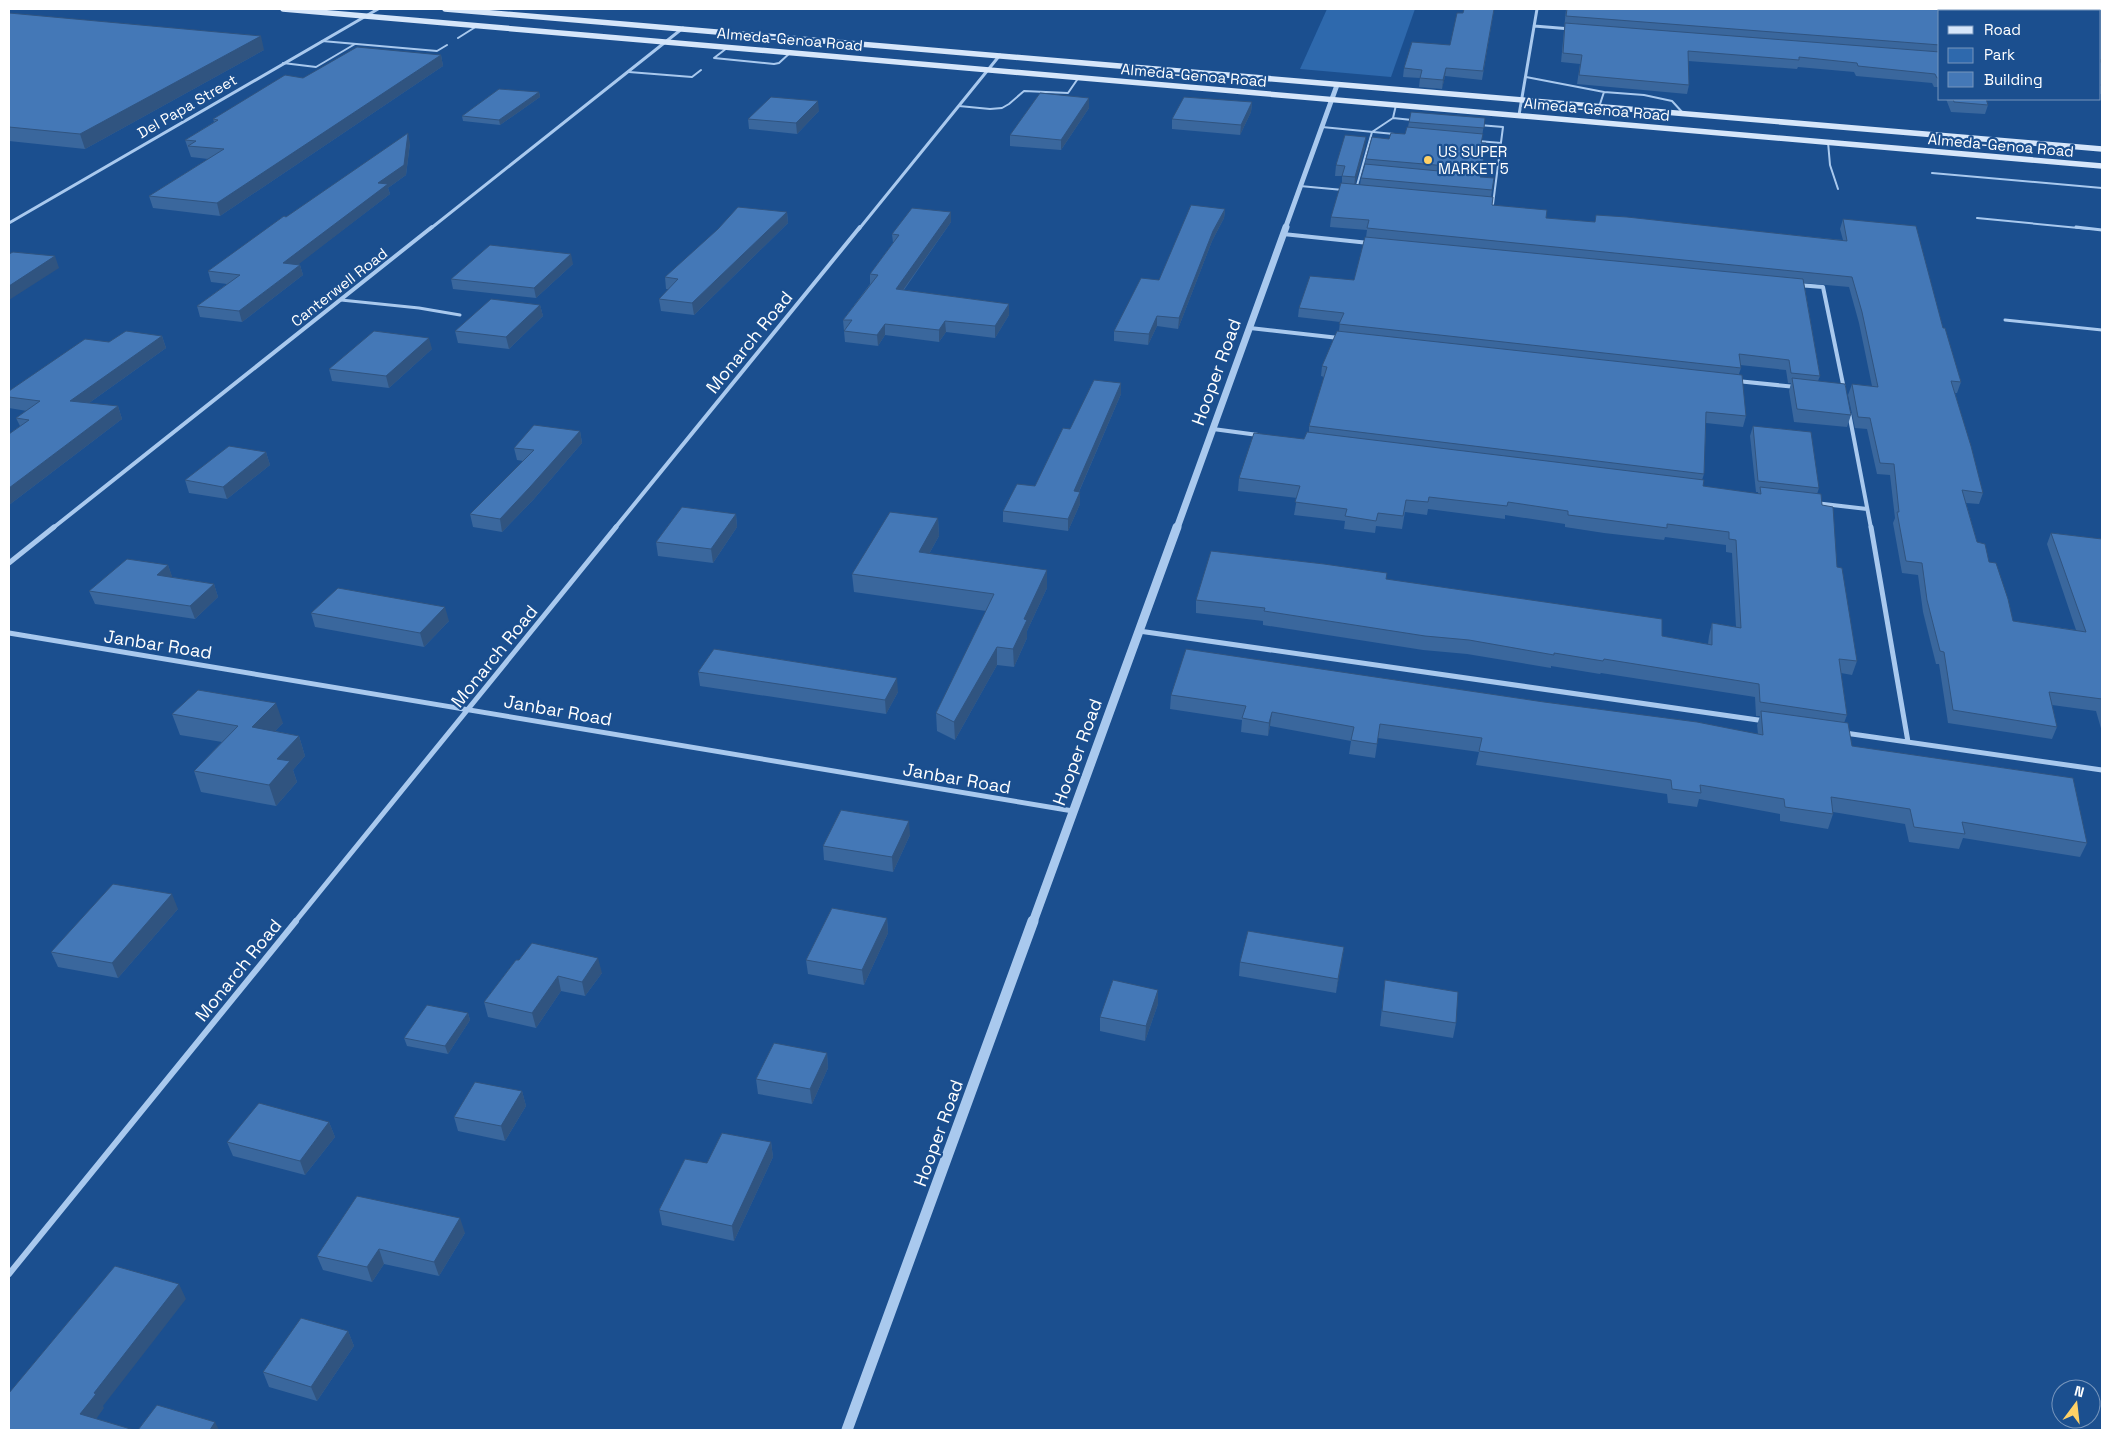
<svg xmlns="http://www.w3.org/2000/svg" width="2111" height="1439" font-family="'Space Grotesk',sans-serif">
<rect width="100%" height="100%" fill="#1b4f8f"/>
<path fill="#2e69ad" d="M1327,9h88l-24,68 -91,-8z"/>
<g fill="none" stroke-linecap="round" stroke-linejoin="round">
<path stroke="#a9c9ee" stroke-width="2" d="M458,38l19,-12
M322,41l115,10 10,-6
M727,48l-13,10 60,6 5,-1 12,-11
M283,63l33,4 39,-23
M629,72l63,5 9,-7
M1526,77l78,15 -5,15
M1604,92l40,3 28,6 11,12
M959,106l31,3 12,-1 7,-4 15,-13 44,2 11,-16
M1393,118l19,2
M1479,125l24,2 -10,77h-4
M1322,127l72,7
M1478,141l23,2
M1828,142l2,23 8,24
M1932,173l170,15
M1300,186l43,4
M1356,189l16,-57 21,-14 3,-13
M1977,218l112,11"/>
<path stroke="#a9c9ee" stroke-width="3" d="M2076,227l26,3
M341,300l78,8 41,7
M2005,320l97,10"/>
<path stroke="#a9c9ee" stroke-width="3" d="M1534,26l37,3
M1519,115l18,-106
M9,223l369,-214
M430,229l253,-201
M859,229l141,-174"/>
<path stroke="#a9c9ee" stroke-width="4" d="M1283,234l86,9
M1798,285l25,2 21,102
M1250,328l89,10
M1737,381l59,6
M1849,413l22,115
M1213,429l45,6
M1815,503l52,6
M53,528l379,-301
M615,528l245,-301"/>
<path stroke="#a9c9ee" stroke-width="5" d="M1871,527l37,215
M9,563l45,-36
M1139,631l626,90
M9,633l1064,178
M1845,733l257,37
M295,922l321,-395"/>
<path stroke="#a9c9ee" stroke-width="6" d="M9,1274l287,-353"/>
<path stroke="#a9c9ee" stroke-width="5" d="M1285,229l52,-144"/>
<path stroke="#a9c9ee" stroke-width="7" d="M1177,528l109,-301"/>
<path stroke="#a9c9ee" stroke-width="9" d="M1033,922l144,-395"/>
<path stroke="#a9c9ee" stroke-width="11" d="M847,1430l186,-509"/>
<path stroke="#d6e6fa" stroke-width="5.5" d="M283,9l1819,157
M445,9l1657,140"/>
</g>
<path fill="#3a679d" d="M1494,9l-12,71 -37,-4 -3,13 -23,-2 1,-9 -17,-1 1,-9 46,-23 13,-32z
M1566,9h536v85h-2v-83h-160v76h-6l-2,-4 -76,-7 -2,-4 -56,-5 -1,2 -109,-8 1,24 -2,9 -110,-10 3,-20 -19,-2z
M9,13l255,37 -179,99 -76,-8z
M441,55l2,11 -223,150 -67,-8 -4,-12 59,-37 -17,-2 -6,-17 29,-18 -1,-3 90,-41z
M539,92l1,5 -40,28 -37,-4 -1,-5z
M1089,98v10l-28,42 -51,-4v-11z
M1946,99h40l2,6 -3,9 -34,-2z
M1252,102l-1,10 -11,23 -68,-6v-10z
M819,111l-22,23 -48,-5 -1,-10z
M1485,118l-4,25h5l-6,34 14,1 -3,19 1,8 54,13 49,4 1,-7 247,25 -3,-11 3,-10 100,109 18,54 -4,11h-2l28,100 -4,11 -13,-1 11,39 12,20 24,59 63,9 -29,-86 4,-11 51,6v193l-6,-21 -44,-6 5,22 -5,12 -104,-16 -9,-59h-3l-13,-52 -5,-37 -16,-2 -9,-50 2,-5 -5,-43 -13,-1 -10,-45 -12,-1 -7,-33 4,-11 20,2 -13,-63 -10,-36 -45,-4 16,93 -2,5 33,34 -4,12 -53,-5 -5,-31 2,-8h-3l-2,-13 -46,-5 1,3 -2,6 7,42 -3,11 -37,-4 -2,51 -2,6 1,6 55,8v-2h-2l-6,-56 3,-10 66,62 -2,6 5,11 15,62 20,94 -5,14 -11,-2 6,42 -3,8 8,23 235,97 -7,14 -117,-19 -4,11 -50,-7 -4,-18 -72,-12v2l-5,15 -48,-8v-7l-81,-15 -2,8 -29,-4 -1,-9 -191,-29 3,-13 -101,-14 -3,20 -26,-4 2,-13 -81,-15 -2,10 -27,-4 1,-12 -72,-11 1,-14 587,39 -1,-9 3,-9h-4l-1,-19 -154,-24 -1,1 -49,-8v2l-84,-14 -44,-4 -160,-25v-4l-67,-8v-13l190,-21 276,57 46,8 1,-8 3,-13 24,4 -4,-74 -6,-1v-7l-61,-8 -1,3 -60,-7 -39,-6v-3l-60,-9v4l-77,-10 -1,6 -22,-3 -3,17 -26,-3 -1,7 -31,-4 1,-8 -51,-6 3,-17 -59,-7 1,-13 65,-39 5,-7v-6l15,-49 -3,-1 1,-10 17,-35 1,-9 -42,-5 1,-9 55,-28 12,-43 1,-7 -37,-3 1,-10 11,-34v-7h-7l1,-11 29,-18 -10,37 5,1 1,-7 4,-14 1,-5 23,-20 16,-5 3,-7 1,-5z
M410,143l-4,32 -18,13 2,6 -92,70 2,1 3,10 -61,47 -42,-5 -3,-11 30,-22 -16,-2 -3,-11 78,-54z
M1225,209l-1,9 -12,23 -34,88 -21,-3 -9,19 -34,-4v-10l45,-51z
M787,212l1,11 -94,92 -33,-4 -2,-12 10,-10h-3l-1,-12z
M951,222l-47,68 105,14v11l-14,23 -49,-6 -7,10 -54,-7 -7,11 -33,-4 -2,-22 27,-36v-10l23,-31 -1,-9z
M573,264l-37,34 -83,-9 -2,-10z
M540,305l3,11 -34,33 -51,-6 -3,-12z
M162,336l4,12 -77,55 29,3 4,13 -113,86v-71l11,-8 -4,-8 11,-7 -18,-3v-17l100,-49z
M432,349l-43,39 -57,-7 -3,-12z
M1121,383v11l-42,98 1,12 -12,27 -65,-9v-11l32,-25 35,-57z
M580,431l2,12 -49,57 -31,32 -29,-5 -3,-13 53,-53 -6,-1 -3,-12z
M266,452l4,13 -43,34 -38,-6 -4,-13z
M736,514l1,13 -24,36 -55,-7 -2,-14z
M938,518l1,18 -10,18 118,34 -20,43v7l-13,29 -17,-2 -42,75 -18,-9 -1,-18 50,-102 -132,-19 -2,-18z
M168,565l4,12 42,7 4,13 -23,22 -100,-15 -6,-13z
M311,613l138,8 -25,26 -109,-20z
M698,672l200,20 -12,22 -186,-28z
M172,714l111,9 -8,8 24,5 6,20 -12,14 4,12 -21,24 -75,-14 -7,-21 28,-29 -42,-7z
M910,835l-17,37 -69,-12 -1,-14z
M178,909l-60,69 -60,-11 -7,-15z
M887,918l1,15 -24,52 -56,-11 -2,-14z
M1344,947l-8,46 -97,-17 1,-14z
M516,960l86,13 -17,23 -24,-5 -25,37 -48,-11 -4,-15z
M1385,980l71,43 -3,15 -73,-12z
M1158,1004l-13,37 -45,-10v-14z
M468,1013l2,7 -22,34 -41,-8 -3,-8z
M827,1053l1,15 -16,36 -54,-10 -2,-15z
M522,1091l4,15 -21,35 -47,-10 -4,-14z
M329,1122l6,15 -30,38 -72,-19 -6,-14z
M771,1142l2,15 -39,84 -72,-16 -3,-15 48,-47z
M465,1233l-26,43 -55,-12 -12,18 -49,-12 -6,-14z
M348,1331l6,15 -37,55 -48,-14 -6,-15z"/>
<path fill="#305480" d="M261,36l3,14 -179,99 -5,-15z
M441,55l2,11 -223,150 -3,-13z
M1446,68l-1,8 -3,13 1,-9z
M539,92l1,5 -40,28 -1,-5z
M1089,98v10l-28,42v-10z
M818,101l1,10 -22,23 -1,-11z
M1252,102l-1,10 -11,23 1,-10z
M408,133l2,10 -4,32 -18,13 2,6 -104,80 -3,-11 95,-80z
M1366,137l-1,10 -11,41 1,-11z
M1225,209l-1,9 -12,23 -34,88 1,-11 34,-87z
M787,212l1,11 -94,92 -2,-12z
M951,212v10l-55,78v-11z
M571,254l2,10 -37,34 -2,-10z
M55,256l4,12 -50,32v-14z
M300,265l3,10 -61,47 -3,-11z
M1009,304v11l-14,23v-12z
M540,305l3,11 -34,33 -3,-12z
M1157,316v10l-9,19 1,-11z
M945,321l1,11 -7,10v-12z
M885,324v11l-7,11 -1,-11z
M162,336l4,12 -91,65 -5,-12z
M429,338l3,11 -43,39 -3,-12z
M1121,383v11l-47,109v-12z
M118,406l4,13 -113,86v-17z
M580,431l2,12 -49,57 -31,32 -2,-13z
M266,452l4,13 -43,34 -4,-12z
M1080,492v12l-12,27v-12z
M736,514l1,13 -24,36 -2,-14z
M938,518l1,18 -19,34 -1,-18z
M168,565l5,14 -16,-4z
M1047,570v18l-20,43v7l-13,29 -1,-18 11,-30z
M214,584l4,13 -23,22 -5,-13z
M445,607l4,14 -25,26 -4,-14z
M997,647v18l-42,75 -1,-18z
M897,678l1,14 -12,22 -1,-14z
M276,703l7,20 -24,25 -7,-21z
M1272,712l-2,14 -2,10 1,-13z
M299,736l6,20 -12,14 4,12 -21,24 -7,-21 8,-26z
M909,821l1,14 -17,37 -1,-15z
M172,894l6,15 -60,69 -6,-15z
M887,918l1,15 -24,52 -2,-15z
M1344,947l-2,15 -6,31 2,-14z
M598,958l4,15 -17,23 -3,-14z
M558,976l3,15 -25,37 -4,-15z
M1158,990v14l-13,37 1,-15z
M468,1013l2,7 -22,34 -3,-8z
M827,1053l1,15 -16,36 -2,-15z
M522,1091l4,15 -21,35 -4,-15z
M329,1122l6,15 -30,38 -5,-14z
M771,1142l2,15 -39,84 -2,-15z
M460,1218l5,15 -26,43 -5,-14z
M379,1249l5,15 -12,18 -5,-15z
M179,1284l7,15 -83,107 1,2 -15,21 -9,-15 14,-21z
M348,1331l6,15 -37,55 -6,-14z
M215,1422l4,8h-9z"/>
<path fill="#4478b7" stroke="#305480" d="M1464,9h30l-11,62 -37,-3 -3,12 -23,-2 2,-8 -18,-2 8,-26 38,3 7,-32h6z
M1567,9h535v50l-2,1 2,5v20h-2v-74h-160v34l-374,-29z
M9,13l252,23 -181,98 -71,-7z
M1565,23l375,29v26h-3l-2,-4 -77,-8 -1,-3 -58,-6v3l-111,-9 1,34 -110,-10 3,-20 -19,-2z
M357,47l84,8 -224,148 -68,-7 75,-47 -36,-3 8,-5 -11,-1 33,-20 -5,-1 72,-44 18,3z
M499,89l40,3 -40,28 -37,-4z
M1040,93l49,5 -28,42 -51,-5z
M771,97l47,4 -22,22 -48,-4z
M1184,97l68,5 -11,23 -69,-6z
M1953,99h33l2,6 -34,-3z
M1411,112l74,6 -1,10 -75,-6z
M1407,127l76,7 -2,9h5l-4,26 -116,-10 6,-22 17,2 2,-6 14,1z
M408,133l-4,32 -26,18 10,1 -105,79 17,2 -61,46 -42,-5 43,-31 -32,-4 76,-55 2,1z
M1345,135l21,2 -11,40 -13,-1 3,-10 -9,-1z
M1365,164l116,11 -1,2 14,1 -2,12 -131,-12z
M1341,183l152,14 -1,8 55,5 -1,8 49,4 1,-7 31,2 220,24 -4,-22 73,7 27,102h2l16,54 -10,-1 20,65 12,47 -21,-3 15,52 8,2 4,18 7,1 12,36 5,22 73,11 -35,-99 51,6v161v-1l-53,-7 8,35 -104,-17 -9,-58 -4,-1 -13,-51 -5,-37 -16,-2 -9,-49h2l-5,-48 -14,-1 -10,-45 -12,-1 -6,-33 26,3 -16,-75 -10,-35 -485,-49 2,-8 -38,-3z
M1191,205l34,4 -12,22 -34,87 -22,-2 -8,18 -35,-3 27,-53 18,2z
M738,207l49,5 -95,91 -33,-4 19,-20 -13,-2 53,-48z
M912,208l39,4 -55,77 113,15 -14,22 -50,-5 -6,9 -54,-6 -8,11 -33,-4 8,-11h-9l35,-45 -8,-1 29,-39 -7,-1z
M1365,237l438,42 17,97 -29,-3 -2,-13 -50,-6 2,14 -402,-44 5,-11 -45,-5 11,-32 44,4z
M490,245l81,9 -37,34 -83,-9z
M13,252l42,4 -46,30v-32z
M491,299l49,6 -34,32 -51,-6z
M126,331l36,5 -92,65 48,5 -109,82v-54l20,-14 -13,-2 24,-17 -31,-4v-6l76,-52 24,3z
M374,331l55,7 -43,38 -57,-7z
M1337,331l405,44 4,41 -40,-4 -2,62 -395,-48 18,-59 -5,-1z
M1792,378l53,6 6,31 -54,-6z
M1094,380l27,3 -47,108 6,1 -12,27 -65,-8 14,-27 18,2 28,-58 7,1z
M534,425l46,6 -50,56 -30,32 -30,-5 64,-64 -20,-2z
M1753,426l58,6 8,56 -61,-7z
M1307,432l397,48 -1,6 58,8 -1,-7 61,7 1,11 11,2 4,60 5,1 15,93 -18,-2 8,56 -87,-13 -1,-18 -155,-25 -1,2 -49,-8v2l-85,-15 -44,-4 -161,-25 1,-3 -69,-8 15,-49 113,13 63,9 -1,6 276,40v17l50,9v-22l29,5 -5,-88 -7,-1v-7l-62,-8v4l-60,-8 -39,-5v-4l-60,-9 -1,4 -78,-9 -1,5 -22,-2 -3,16 -25,-3 -2,8 -31,-5 2,-7 -52,-7 5,-16 -61,-8 15,-45 50,6z
M229,446l37,6 -43,35 -38,-7z
M682,507l54,7 -25,35 -55,-7z
M890,512l48,6 -19,34 128,18 -23,49 3,1 -14,29 -16,-2 -43,75 -18,-9 58,-119 -142,-20z
M127,559l41,6 -11,10 57,9 -24,22 -101,-15z
M338,588l107,19 -25,26 -109,-20z
M714,649l183,29 -12,22 -187,-28z
M1186,649l358,53 153,20 66,13 -2,-24 87,12 4,23 221,32 14,65 -125,-21 3,12 -51,-7 -4,-18 -79,-12 2,17 -48,-7 -1,-8 -84,-14 1,8 -29,-4 -1,-9 -192,-29 3,-13 -102,-14 -3,20 -26,-4 3,-13 -82,-15 -3,11 -27,-5 4,-12 -75,-11z
M198,690l78,13 -24,24 47,9 -22,23 13,2 -21,24 -75,-14 44,-45 -66,-12z
M841,810l68,11 -17,36 -69,-11z
M113,884l59,10 -60,69 -61,-11z
M832,908l55,10 -25,52 -56,-10z
M1248,931l96,16 -6,32 -98,-17z
M532,943l66,15 -16,24 -24,-6 -26,37 -48,-11 32,-42h3z
M1113,980l45,10 -12,36 -46,-9z
M1385,980l73,12 -2,31 -74,-12z
M427,1005l41,8 -23,33 -41,-8z
M774,1043l53,10 -17,36 -54,-10z
M475,1082l47,9 -21,35 -47,-9z
M259,1103l70,19 -29,39 -73,-19z
M722,1133l49,9 -39,84 -73,-16 26,-51 22,4z
M357,1196l103,22 -26,44 -55,-13 -12,18 -50,-11z
M115,1266l64,18 -85,109 2,1 -16,20 54,16h-125v-37z
M301,1318l47,13 -37,56 -48,-15z
M157,1405l58,17 -5,8h-72z"/>
<circle fill="#ffd166" stroke="#1b4f8f" stroke-width="2" cx="1428" cy="160" r="5"/>
<g text-anchor="middle" dominant-baseline="central" stroke-width="4.5" stroke-linejoin="round" paint-order="stroke">
<g font-size="15" fill="#fff" stroke="#1b4f8f">
<text transform="translate(790 39) rotate(5)">Almeda-Genoa Road</text>
<text transform="translate(1194 75) rotate(5)">Almeda-Genoa Road</text>
<text transform="translate(187 106) rotate(-30)">Del Papa Street</text>
<text transform="translate(1597 109) rotate(5)">Almeda-Genoa Road</text>
<text transform="translate(2001 145) rotate(5)">Almeda-Genoa Road</text>
<text transform="translate(339 287) rotate(-38)">Canterwell Road</text>
</g>
<g font-size="15" fill="#fff" stroke="#1b4f8f" text-anchor="start">
<text x="1438" y="151">US SUPER<tspan x="1438" dy="17">MARKET 5</tspan></text>
</g>
<g font-size="18" fill="#fff" stroke="#1b4f8f">
<text transform="translate(749 342) rotate(-51)">Monarch Road</text>
<text transform="translate(1216 372) rotate(-70)">Hooper Road</text>
<text transform="translate(158 644) rotate(9)">Janbar Road</text>
<text transform="translate(494 656) rotate(-51)">Monarch Road</text>
<text transform="translate(558 710) rotate(10)">Janbar Road</text>
<text transform="translate(1077 752) rotate(-70)">Hooper Road</text>
<text transform="translate(957 778) rotate(10)">Janbar Road</text>
<text transform="translate(238 970) rotate(-51)">Monarch Road</text>
<text transform="translate(938 1133) rotate(-70)">Hooper Road</text>
</g>
</g>
<rect width="2111" height="1439" fill="none" stroke="#ffffff" stroke-width="20"/>
<rect x="1938" y="10" width="162" height="90" fill="#1b4f8f" stroke="#7695bc"/>
<rect x="1948" y="26" width="25" height="8" fill="#d6e6fa" stroke="#7695bc"/>
<text x="1984" y="35" font-size="15" fill="#ffffff">Road</text>
<rect x="1948" y="48" width="25" height="15" fill="#2e69ad" stroke="#7695bc"/>
<text x="1984" y="60" font-size="15" fill="#ffffff">Park</text>
<rect x="1948" y="72" width="25" height="15" fill="#4478b7" stroke="#7695bc"/>
<text x="1984" y="85" font-size="15" fill="#ffffff">Building</text>
<g transform="translate(2076 1404) rotate(15)"><circle r="24" fill="#1b4f8f" stroke="#7695bc"/>
<path d="M0-4L9 19L0 12L-9 19Z" fill="#ffd166"/>
<text y="-8" font-size="14" font-weight="bold" text-anchor="middle" fill="#ffffff">N</text>
</g>
</svg>
